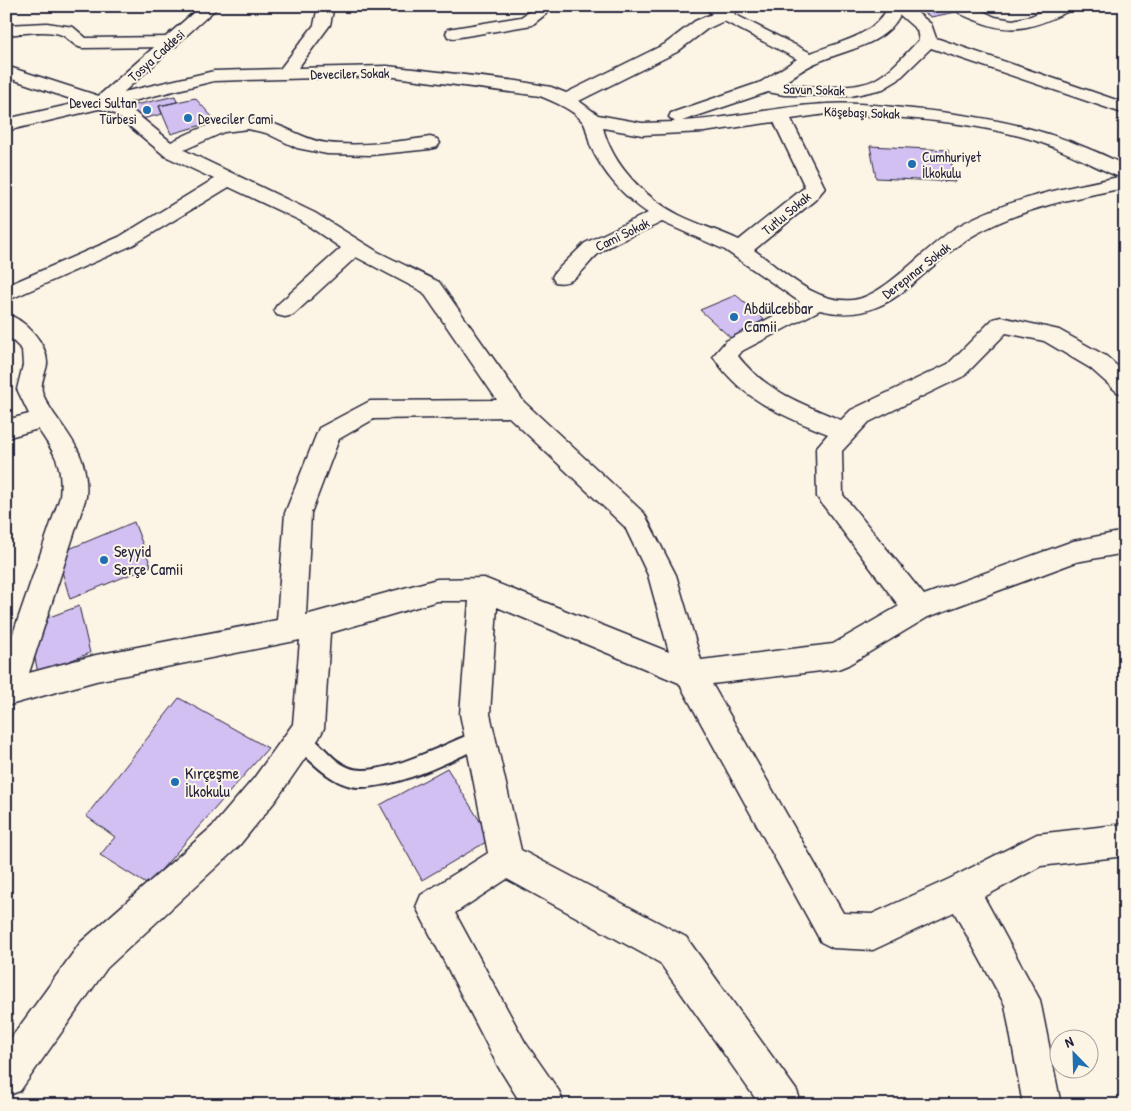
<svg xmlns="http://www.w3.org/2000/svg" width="1131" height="1111" font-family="'Patrick Hand',sans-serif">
<rect width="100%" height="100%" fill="#fcf5e5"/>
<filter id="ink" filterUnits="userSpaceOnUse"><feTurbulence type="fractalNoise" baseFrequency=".02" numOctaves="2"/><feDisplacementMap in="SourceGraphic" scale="10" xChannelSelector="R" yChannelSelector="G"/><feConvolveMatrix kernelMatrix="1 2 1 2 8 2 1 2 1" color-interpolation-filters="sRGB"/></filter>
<g filter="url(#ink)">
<path fill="#d1c0f1" stroke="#22223b" d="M913,6h41l7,5 -30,6z
M175,96l2,6 -18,4 3,8 -24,6 -7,-14z
M195,98l21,23 -45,13 -12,-28z
M870,146l78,4 8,32 -80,-4z
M736,295l32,28 -36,16 -32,-29z
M134,522l17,44 -81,33 -13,-45z
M79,606l11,47 -52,20 -10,-48z
M179,698l89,50 -120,137 -48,-30 15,-18 -29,-21z
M447,768l44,71 -69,41 -42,-75z"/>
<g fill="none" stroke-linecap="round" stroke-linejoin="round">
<defs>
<path id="lane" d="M481,730l7,2 2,6 -2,6c-37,16 -90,45 -130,43 -17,-1 -32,-12 -44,-23 -8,-7 -18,-15 -22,-25l2,-6 7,-2c19,7 29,30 49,37 31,11 100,-27 131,-38z"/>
<path id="street" d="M318,6h16l-4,19 -32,43 89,-2 130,15 34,6 15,6 99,-49 30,-23 17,-7 -9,-8h38l-7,8 77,39c30,-12 62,-16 78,-47h20l22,18 5,14 189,65v11l-194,-66 -33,32 -15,9 -32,7 -67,-1 -16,-3 -86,29c49,-2 96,-15 144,-17 29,-2 58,2 87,5 81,8 139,20 212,56v23c-51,10 -103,20 -149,46 -55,30 -83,95 -156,76l-78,41 -4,5c26,34 65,49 103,64l10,-10 97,-46 45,-45 8,-2 58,13 47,26 19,17v21l-8,-2 -27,-24 -46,-27 -38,-8 -42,43 -95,46 -27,29 1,44 81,100 149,-54 52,-10v22l-49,9 -148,55 -80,48 -10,4 -126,15 131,229 29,1 77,-35 88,-45 88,-10v32l-84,10 -57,31 56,103 21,105h-38l-18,-100 -51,-93 -81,38 -40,-2 -12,-6 -142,-259 -182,-76 -7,107 31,136 165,87 111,154 5,14h-42l-100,-142 -153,-84 -52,34 70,129 34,49 5,14h-42l-23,-37 -83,-161 5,-12 67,-42 -28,-139 9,-113h-32l-107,32 -6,95 -5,10 -43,62 -38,47 -131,121 -87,123 -14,5v-51l75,-103 133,-117 40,-47 39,-54 7,-84 -204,41 -90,25v-52l54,-157c3,-32 -4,-42 -22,-68l-32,9v-18l23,-6 -12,-25 6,-24 -1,-15 -16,-16v-20c19,5 42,30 41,50 -1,8 -7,19 -5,27 2,8 8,16 12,23 21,29 35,47 32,83l-57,176 67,-18 181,-35 8,-107 34,-85 51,-27 127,-1 -74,-108 -67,-35 -63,58 -8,2 -8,-2 -3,-5 3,-5 64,-57 -40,-27 -72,-34 -96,58 -127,56v-15l113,-49 95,-58 -49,-23 -50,-42 -109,-37v-11l96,31 112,-26 66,-2 34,-44zM900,15l17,15 2,10c-14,14 -29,33 -47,41 -21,9 -67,6 -90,3 12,-8 23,-17 36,-22 29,-13 66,-16 82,-47zM724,21l73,38 -36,23 -90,31 -2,4 6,5 -33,1 -44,-8 -19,-14 98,-49 30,-23zM387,76l153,20c14,6 33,13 43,26 4,5 5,18 8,25 12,26 33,50 57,66l-63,30 -30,29 -3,5 3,5c21,5 30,-17 43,-28 15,-12 47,-23 64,-32l63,28 75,52 -74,39 -13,15c27,43 70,60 115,78l-12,14 1,49 82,109 -66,38 -132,16 -25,-85 -32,-62 -120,-111 -85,-120 -61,-30 -63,-39 -131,-63 40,-18 24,-3 18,4 31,15 30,6 44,1 59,-6 7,-2 3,-4 -3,-4 -7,-2c-34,5 -69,10 -103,6 -18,-2 -33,-12 -50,-18 -38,-15 -72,0 -106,17l-44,-36 -6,-2 93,-23zM826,114c66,2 134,6 197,23 34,9 64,26 96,40 -54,11 -108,21 -157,47 -32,17 -75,72 -109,76 -38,4 -71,-30 -99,-50l61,-50 10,-12 -34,-69zM774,122l31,65 -66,53c-19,-9 -40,-15 -60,-25 -35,-18 -66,-49 -76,-87l39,7 62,-3zM509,417l116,110 23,48 21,77 -185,-74 -47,1 -131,36 5,-102 28,-74 35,-20z
M537,6h19l-24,19 -78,13 -6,-1 -2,-4 2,-4 6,-1 67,-11z
M951,6h21l23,11 18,3 18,-4 22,-10h22l-2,3c-35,17 -60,28 -98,11 -8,-3 -19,-7 -24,-14z
M47,23l26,4 13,11 84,-1 6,1 2,4 -2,4 -6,1 -88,1c-9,-2 -12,-9 -20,-13 -15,-6 -40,-1 -56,0v-10z"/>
<path id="secondary" d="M201,6h18l-112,101 -101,24v-12l89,-20z"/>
</defs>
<use href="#lane" stroke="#22223b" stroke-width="4"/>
<use href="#street" stroke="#22223b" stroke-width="3"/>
<use href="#secondary" stroke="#22223b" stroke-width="3"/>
<use href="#lane" fill="#fcf5e5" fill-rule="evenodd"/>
<use href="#street" fill="#fcf5e5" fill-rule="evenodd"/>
<use href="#secondary" fill="#fcf5e5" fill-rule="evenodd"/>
</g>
</g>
<g fill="#1f6fb2" stroke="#fcf5e5" stroke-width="2">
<circle cx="147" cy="110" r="5"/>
<circle cx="188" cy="118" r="5"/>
<circle cx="912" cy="164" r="5"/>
<circle cx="734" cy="317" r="5"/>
<circle cx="104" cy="560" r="5"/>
<circle cx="175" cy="782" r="5"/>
</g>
<g text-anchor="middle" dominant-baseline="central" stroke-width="4" stroke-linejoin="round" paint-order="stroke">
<g font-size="14" fill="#22223b" stroke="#fcf5e5">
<text transform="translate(156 55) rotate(-42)">Tosya Caddesi</text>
<text transform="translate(350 73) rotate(-1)">Deveciler Sokak</text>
<text transform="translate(814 89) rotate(2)">Savun Sokak</text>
<text transform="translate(862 112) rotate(2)">Köşebaşı Sokak</text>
<text transform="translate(786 213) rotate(-40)">Tutlu Sokak</text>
<text transform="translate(622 234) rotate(-26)">Cami Sokak</text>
<text transform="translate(916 270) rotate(-38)">Derepınar Sokak</text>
</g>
<g font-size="14" fill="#22223b" stroke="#fcf5e5" text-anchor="start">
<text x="137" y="102" text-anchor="end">Deveci Sultan<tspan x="137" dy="16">Türbesi</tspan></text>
<text x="198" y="118">Deveciler Cami</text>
<text x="922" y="156">Cumhuriyet<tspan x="922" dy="16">İlkokulu</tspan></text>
</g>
<g font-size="16" fill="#22223b" stroke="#fcf5e5" text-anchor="start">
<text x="744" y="308">Abdülcebbar<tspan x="744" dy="18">Camii</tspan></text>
<text x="114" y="551">Seyyid<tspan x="114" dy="18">Serçe Camii</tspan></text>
<text x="185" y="773">Kırçeşme<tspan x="185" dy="18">İlkokulu</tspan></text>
</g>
</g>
<rect width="1131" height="1111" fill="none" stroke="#fcf5e5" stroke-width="25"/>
<rect x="12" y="12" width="1106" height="1086" fill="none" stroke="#22223b" stroke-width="2" filter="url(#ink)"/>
<g transform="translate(1074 1054) rotate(337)"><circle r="24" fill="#fcf5e5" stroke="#a5a1a1"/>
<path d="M0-4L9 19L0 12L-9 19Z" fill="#1f6fb2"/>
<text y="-8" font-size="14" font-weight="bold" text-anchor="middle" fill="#22223b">N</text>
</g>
</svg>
